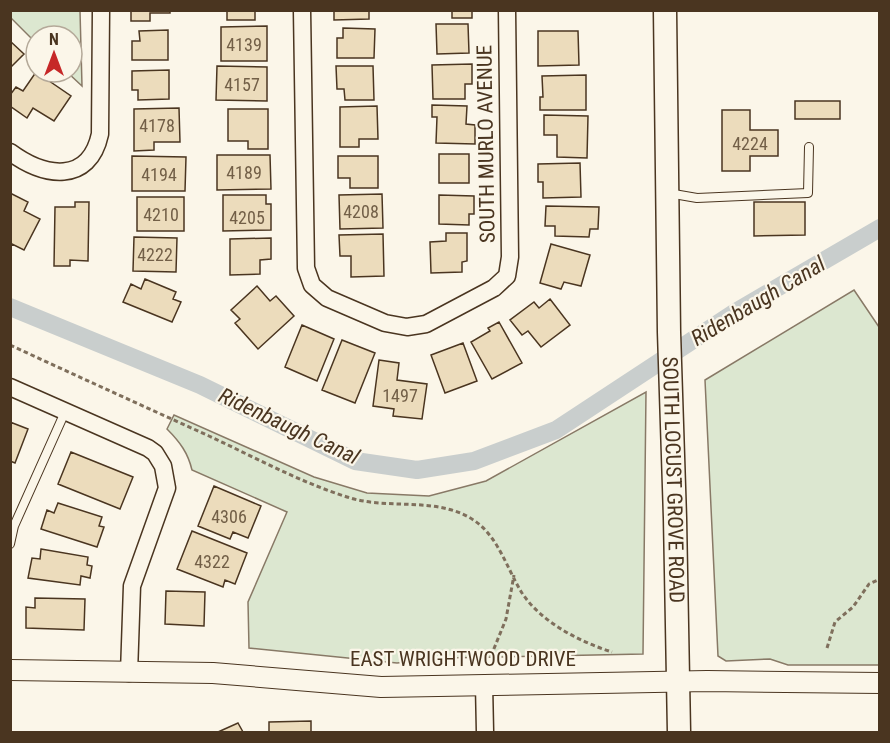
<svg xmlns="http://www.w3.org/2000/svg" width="890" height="743" font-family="'Roboto Condensed',sans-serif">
<rect width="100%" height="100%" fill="#fbf6e9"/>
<path fill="#dce7d0" stroke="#887966" stroke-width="1.5" d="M10,11h70l2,75 -15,-14h5v-36h-36v7l-25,-25z
M854,290l25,37v338h-91l-18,-6 -44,2 -8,-5 -13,-276z
M646,392l-3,262 -200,4 -46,5 -148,-15 -1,-46 39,-90 -95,-42c-4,-17 -12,-28 -25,-41l7,-14 140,62 53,16 62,3 57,-15z"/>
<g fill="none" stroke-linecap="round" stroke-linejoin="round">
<path stroke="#c9cecd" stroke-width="18" d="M10,307l190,78 155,76 62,9 57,-9 82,-31 178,-117 146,-85"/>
</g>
<path fill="#ecdcbc" stroke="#4a3520" stroke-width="1.5" d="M131,10h39v3h-20v8h-19z
M227,10h28v10h-28z
M334,10h35v9l-35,1z
M426,10h46v8h-20v-7z
M436,24h32l1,29 -32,1z
M267,26v35h-46v-34z
M343,28l32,1 -1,29h-37v-20h6z
M168,30v30h-36v-19h8l-1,-10z
M538,31h40l1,34 -41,1z
M10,41l14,13 -14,14z
M472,64v20h-7v15h-32l-1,-34z
M217,66l50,1v34l-51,-1z
M336,66h37l1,34h-29l-1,-11h-7z
M169,70v29l-31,1v-10h-6v-19z
M36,72l35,24 -17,25 -21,-13 -6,10 -17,-12v-11l6,-8 7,4z
M586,75v35h-46v-13h3l-1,-21z
M795,101h45v18h-45z
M432,105l35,1 -1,18 9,1v19l-39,-1 1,-26h-5z
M377,106l1,33h-19v8h-19v-40z
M179,108l1,34h-26v8l-20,1v-42z
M228,109h40v40h-20v-8h-20z
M722,110h28v20h28v26h-28v15h-28z
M544,115l44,1 -1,42 -30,-1v-22h-13z
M439,154h30v29h-30z
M217,155h53l1,34 -54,1z
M132,156l54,1 -1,34h-53z
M338,156h40v32h-28v-10h-12z
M580,163l1,34 -38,1v-16h-5v-18z
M10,193l18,9 -4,9 16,8 -16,31 -12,-6 -2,3z
M382,194l1,34 -43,1 -1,-34z
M223,195h43v9h5v26l-48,1z
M439,195l35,1v18h-5v11l-30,-1z
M137,197h47v34h-47z
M75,202h14l-1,59 -18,-1v6h-16l1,-59h20z
M754,202h51v33l-51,1z
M546,206l53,1 -1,22h-8l-1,8 -34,-1v-10h-10z
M446,233h21v28l-5,1v10l-31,1 -1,-31 16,-1z
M383,234l1,42 -33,1v-21h-11l-1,-21z
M134,237l43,1 -1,34 -43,-1z
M271,238v21l-11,1v14l-30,1v-36z
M551,244l39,11 -9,31 -17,-4 -3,7 -21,-6z
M145,279l31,13 -3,7 8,3 -9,20 -49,-20 8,-18 10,5z
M257,286l13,15 6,-5 18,20 -36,33 -23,-26 5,-4 -9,-9z
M550,299l20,26 -29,22 -13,-16 -6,4 -12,-15 24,-18 5,6z
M499,322l23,41 -30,16 -21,-37 19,-11 -2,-3z
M302,325l32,14 -17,42 -32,-14z
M342,340l33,13 -20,50 -33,-13z
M463,343l14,38 -32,12 -14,-38z
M379,360l20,3 -2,17 30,4 -5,35 -29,-3 1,-7 -21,-3z
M10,422l18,7 -13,34 -5,-2z
M71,452l62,25 -13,32 -62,-25z
M214,486l47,20 -13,32 -15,-6 -3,7 -32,-13z
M58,503l44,14 -3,9 5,1 -7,20 -56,-18 6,-19 7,3z
M192,531l55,22 -12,31 -10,-4 -2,7 -46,-18z
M41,549l47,8 -1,8 5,1 -2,12 -9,-2 -1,9 -52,-7 4,-20 8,1z
M166,591l39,1 -1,34 -39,-2z
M35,598l50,1 -1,31 -58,-2v-21l9,1z
M311,721v11h-42v-10z
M238,723l5,9h-25z"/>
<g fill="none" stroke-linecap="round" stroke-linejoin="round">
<defs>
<path id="service" d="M668,193l29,5 111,-5 1,-46
M10,544l4,-18 51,-114"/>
<path id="minor" d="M302,10l4,258 6,17 15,13 58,25 22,4 19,-3 68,-36 13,-12 3,-19 -3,-247
M10,152c34,25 79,33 90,-18l1,-124
M10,387l138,61 7,5 8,13 4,22 -35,98 -3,87
M484,684l1,48"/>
<path id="tertiary" d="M10,670l203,3 168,14 326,-6 173,2"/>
<g id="secondary">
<path id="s1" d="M665,10l4,322 6,186 4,214"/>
</g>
</defs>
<use href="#service" stroke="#4a3520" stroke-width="10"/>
<use href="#minor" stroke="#4a3520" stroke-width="19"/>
<use href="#tertiary" stroke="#4a3520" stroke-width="22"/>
<use href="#secondary" stroke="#4a3520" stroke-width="25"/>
<path stroke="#7f6f5c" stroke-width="3" stroke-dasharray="4.5 3" stroke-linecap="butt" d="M10,345c67,31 133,61 199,91 45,21 91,46 138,61 42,14 90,-2 128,24 24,17 32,48 47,72 19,29 58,49 90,59
M827,648l8,-26 18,-15 16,-23 11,-5
M491,656l15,-37 8,-44"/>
<use href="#service" stroke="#fbf6e9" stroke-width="8"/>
<use href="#minor" stroke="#fbf6e9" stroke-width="16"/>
<use href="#tertiary" stroke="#fbf6e9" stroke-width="20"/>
<use href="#secondary" stroke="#fbf6e9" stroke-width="22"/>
</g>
<g text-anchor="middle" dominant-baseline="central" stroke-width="4.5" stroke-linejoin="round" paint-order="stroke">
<g font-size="18" fill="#725f47">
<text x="244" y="44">4139</text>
<text x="242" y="84">4157</text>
<text x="157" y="125">4178</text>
<text x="750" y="143">4224</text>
<text x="244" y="172">4189</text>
<text x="159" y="174">4194</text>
<text x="361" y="211">4208</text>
<text x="161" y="214">4210</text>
<text x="247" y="217">4205</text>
<text x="155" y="254">4222</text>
<text x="400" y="395">1497</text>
<text x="229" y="516">4306</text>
<text x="212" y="561">4322</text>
</g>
<g font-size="21" fill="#4a3520" stroke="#fbf6e9">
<text transform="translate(486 144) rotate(-91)">SOUTH MURLO AVENUE</text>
<text stroke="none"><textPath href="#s1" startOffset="470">SOUTH LOCUST GROVE ROAD</textPath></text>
<text x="463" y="659">EAST WRIGHTWOOD DRIVE</text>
</g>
<g font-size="22" font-style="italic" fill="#4a3520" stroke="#fbf6e9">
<text transform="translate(758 301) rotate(-31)">Ridenbaugh Canal</text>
<text transform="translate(289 426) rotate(25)">Ridenbaugh Canal</text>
</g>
</g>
<rect width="890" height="743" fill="none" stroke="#4a3520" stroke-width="24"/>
<g transform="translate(54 54)"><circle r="28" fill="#fbf6e9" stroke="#b4a999" stroke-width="1.5"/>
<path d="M0-4.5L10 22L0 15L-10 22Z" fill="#c62828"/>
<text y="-9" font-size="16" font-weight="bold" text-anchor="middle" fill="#4a3520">N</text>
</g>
</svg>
